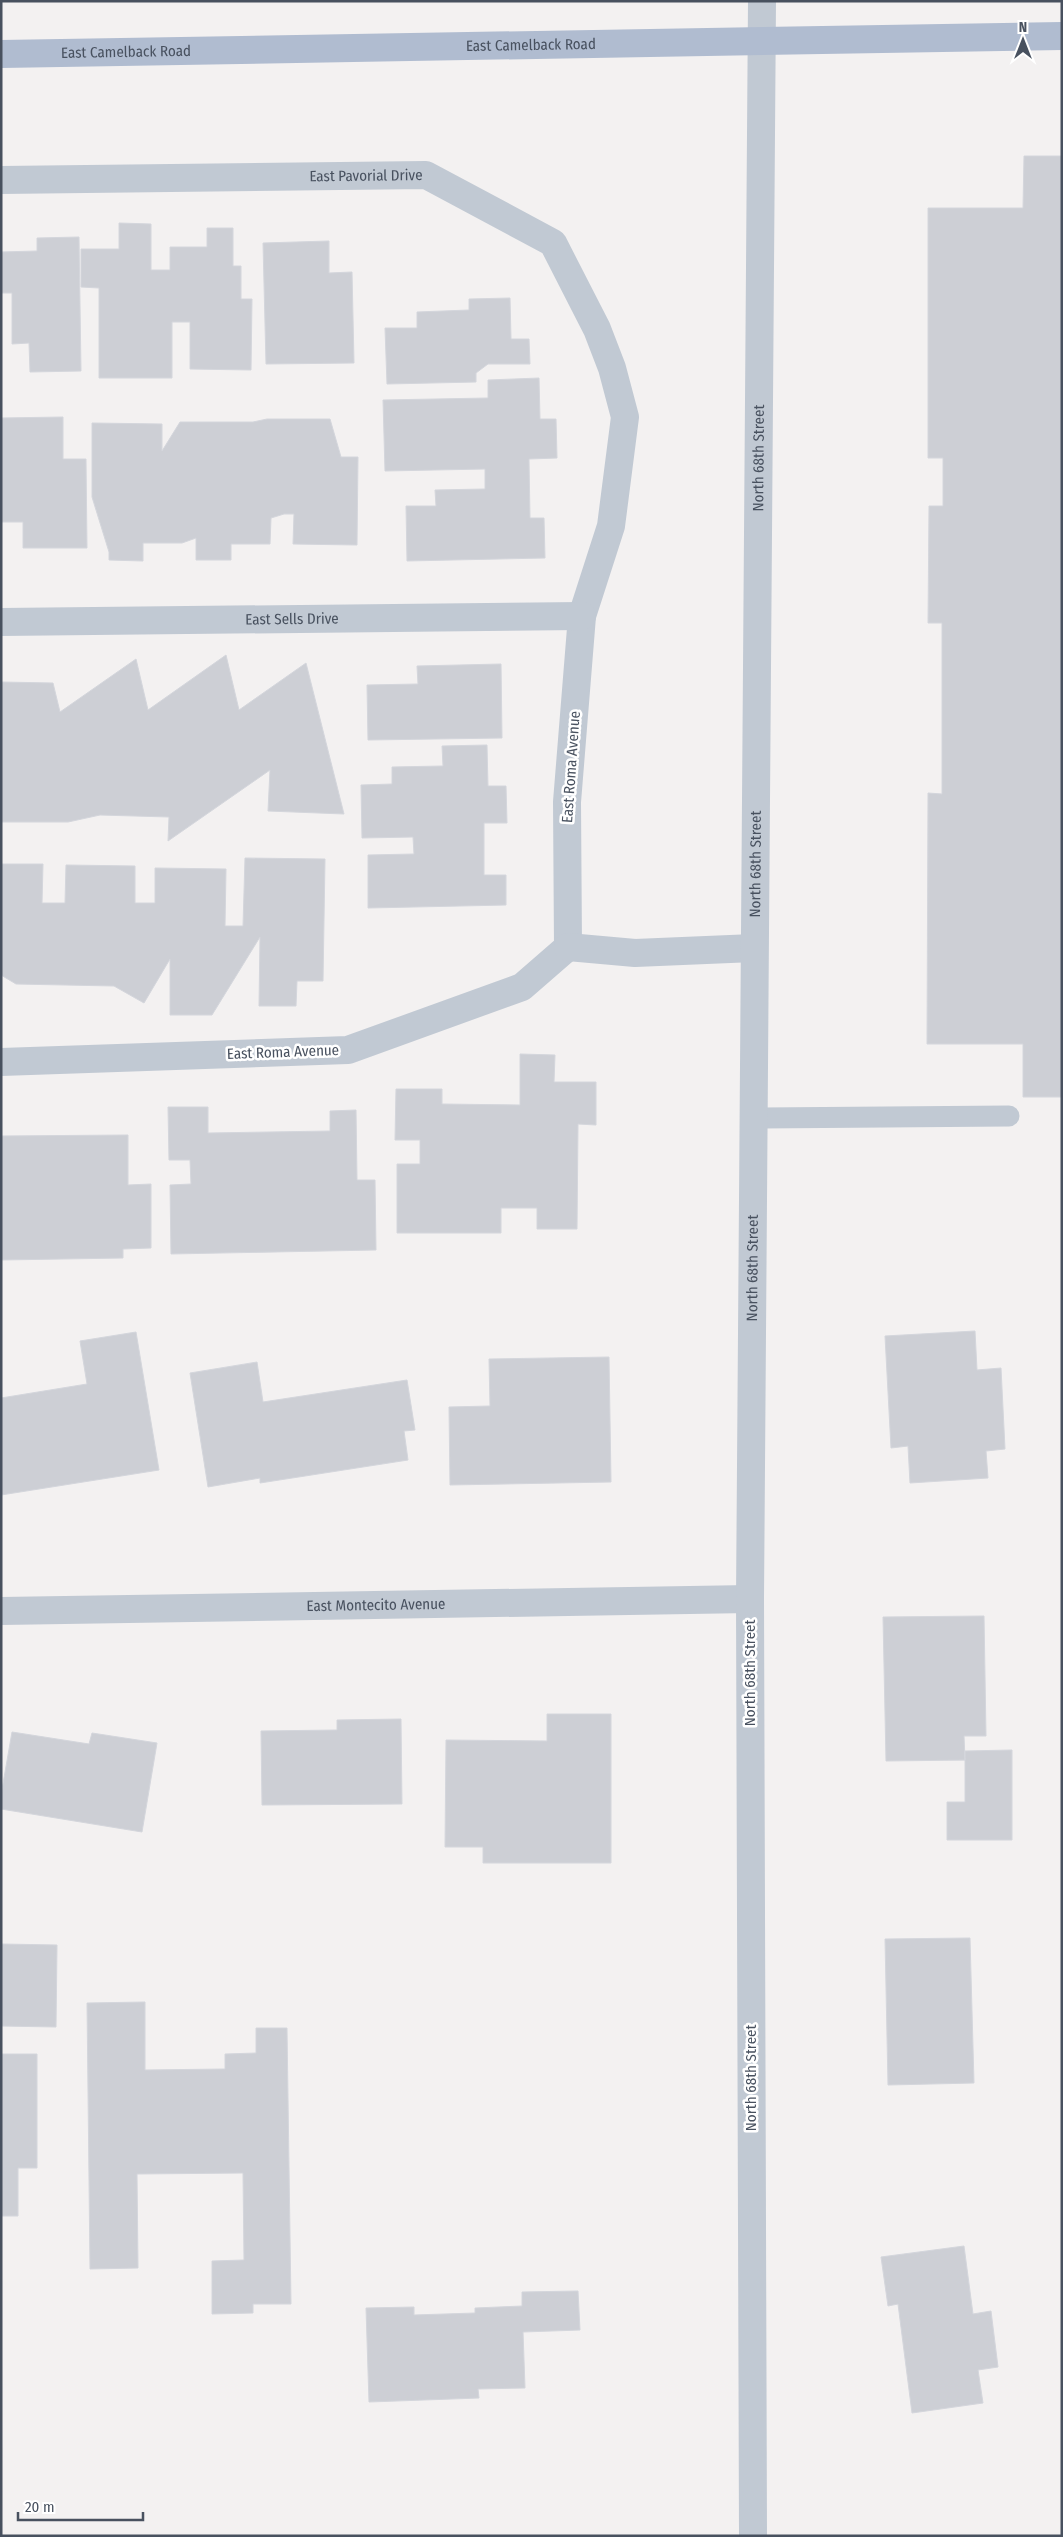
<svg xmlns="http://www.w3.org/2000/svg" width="1063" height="2537" font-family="'Fira Sans Condensed',sans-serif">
<rect width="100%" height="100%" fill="#f3f1f1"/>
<path fill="#cdcfd5" stroke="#d4d6dc" d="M1024,156h38v941h-39v-53h-96l1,-251 14,1v-171h-14l1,-117h14v-48h-15v-250h95z
M119,223l32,1v46h19v-23h37v-19h26v38h8v33h11l-1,71 -61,-1v-47h-18v56h-73v-90l-18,-1v-38h38z
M79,237l2,134 -51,1 -1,-29 -17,1v-51h-11v-41l36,-1v-13z
M329,241v32l23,-1 2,91 -88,1 -3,-121z
M510,298l1,41h18l1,25h-42l-12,9v9l-89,2 -2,-56h32v-16l52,-2v-11z
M539,378l1,41h16l1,39 -28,1 1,59h14l1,40 -138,3 -1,-55h30l-1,-16 50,-1v-20l-100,2 -2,-71 105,-2v-18z
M63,417v42h23l1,89h-64v-26h-22v-104z
M267,419h63l11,38h17l-1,88 -64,-1 1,-30h-10l-13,4 -1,26h-39v16h-35v-22l-14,5h-39v18l-34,-1v-8l-17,-55v-74l70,1v27l18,-29h73z
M226,655l13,55 67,-47 38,151 -76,-3 2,-41 -102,71 1,-24 -69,-2 -32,7h-67v-140l52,1 7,29 76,-53 12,51z
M501,664l1,74 -134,2 -1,-55 51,-1 -1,-18z
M487,745l1,41h18l1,37h-23v52h22v30l-138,3v-53l46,-1 -1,-17 -51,1 -1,-53 31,-1v-17l51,-1 -1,-20z
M245,858l80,1 -2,122h-26l-1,25h-37l1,-69 -48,78h-42v-56l-26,44 -30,-17 -98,-2 -15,-9v-111h42l-1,39h23l1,-38 69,1v37h20v-35l71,1 -1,57h18z
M520,1054l35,1 -1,27h42v43l-18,-1 -1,105h-40v-21h-36v25h-104v-69h23v-24h-25l1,-51h46v15l78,1z
M168,1107h40v26l122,-2v-20l26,-1 1,70h18l1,70 -205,4 -1,-69 21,-1 -1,-24h-21z
M128,1135v50l23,-1v64l-28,1v9l-122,2v-124z
M975,1331l2,39 24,-2 4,81 -19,2 2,27 -78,5 -2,-37 -17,2 -6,-112z
M136,1332l23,138 -158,25v-97l86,-14 -7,-43z
M609,1357l2,125 -161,3 -1,-78 41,-1 -1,-47z
M257,1362l6,40 144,-22 8,50 -11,1 4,29 -148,23v-5l-52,9 -18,-114z
M984,1616l2,120h-22l1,24 -79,1 -3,-144z
M547,1714h64v149h-128v-16h-38l1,-107 101,1z
M401,1719l1,85 -140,1 -1,-74 76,-1v-10z
M12,1732l77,12 3,-11 65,10 -15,89 -141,-23v-14z
M1012,1750v90h-65v-38h18v-51z
M970,1938l4,145 -86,2 -3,-146z
M1,1944l56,1 -1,82 -55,-1z
M145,2002v68l80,-1v-15l31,-1v-25h31l4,276h-38v9l-41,1v-53l32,-1 -1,-87 -106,1 1,94 -48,1 -3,-266z
M1,2054h36v114h-19v48h-17z
M964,2246l9,68 18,-3 7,56 -20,3 5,33 -71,10 -14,-109 -10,2 -7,-49z
M578,2291l2,39 -57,2 2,56 -47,1 1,9 -110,4 -3,-94 48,-1v8l61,-2v-5l47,-2v-14z"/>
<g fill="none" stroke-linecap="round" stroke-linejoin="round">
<path stroke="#c1c9d3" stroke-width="21" d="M753,1118l256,-2"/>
<g stroke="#c1c9d3" stroke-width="28">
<path id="s1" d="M1,180l425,-5 127,68 44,86 15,39 13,49 -14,109 -29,90 -15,186 1,145 -46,40 -174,63 -347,12"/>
<path id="s2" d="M1,622l581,-6"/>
<path d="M568,947l67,6 119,-5"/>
<path id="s3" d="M1,1611l749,-12"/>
</g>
<path stroke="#c1c9d3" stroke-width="28" id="s4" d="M753,2536l-3,-937 12,-1598"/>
<path stroke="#b0bcd0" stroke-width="28" id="s5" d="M1,54l1061,-18"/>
</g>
<g text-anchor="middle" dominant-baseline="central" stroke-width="5" stroke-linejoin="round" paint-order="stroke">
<g font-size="15" fill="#48515f" stroke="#fff">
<text stroke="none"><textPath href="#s5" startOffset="530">East Camelback Road</textPath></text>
<text stroke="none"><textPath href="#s5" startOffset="125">East Camelback Road</textPath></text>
<text stroke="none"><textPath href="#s1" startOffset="365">East Pavorial Drive</textPath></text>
<text stroke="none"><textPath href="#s4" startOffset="2078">North 68th Street</textPath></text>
<text stroke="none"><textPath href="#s2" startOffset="291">East Sells Drive</textPath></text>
<text transform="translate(571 767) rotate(-86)">East Roma Avenue</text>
<text stroke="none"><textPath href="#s4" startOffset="1672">North 68th Street</textPath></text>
<text transform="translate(283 1052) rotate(-2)">East Roma Avenue</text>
<text stroke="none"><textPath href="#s4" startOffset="1268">North 68th Street</textPath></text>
<text stroke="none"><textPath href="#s3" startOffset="375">East Montecito Avenue</textPath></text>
<text transform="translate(750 1673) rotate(-90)">North 68th Street</text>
<text transform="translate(751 2078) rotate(-90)">North 68th Street</text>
</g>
</g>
<rect width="1063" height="2537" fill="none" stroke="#48515f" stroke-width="5"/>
<g transform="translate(1023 40)" stroke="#ffffff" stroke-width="4" paint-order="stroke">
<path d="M0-4L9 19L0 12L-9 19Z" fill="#48515f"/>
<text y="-8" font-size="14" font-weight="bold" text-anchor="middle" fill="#48515f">N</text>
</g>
<path d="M18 2512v8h125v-8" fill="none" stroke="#48515f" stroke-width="2.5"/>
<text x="25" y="2512" font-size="15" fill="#48515f" stroke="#ffffff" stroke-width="4" paint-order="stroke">20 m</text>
</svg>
